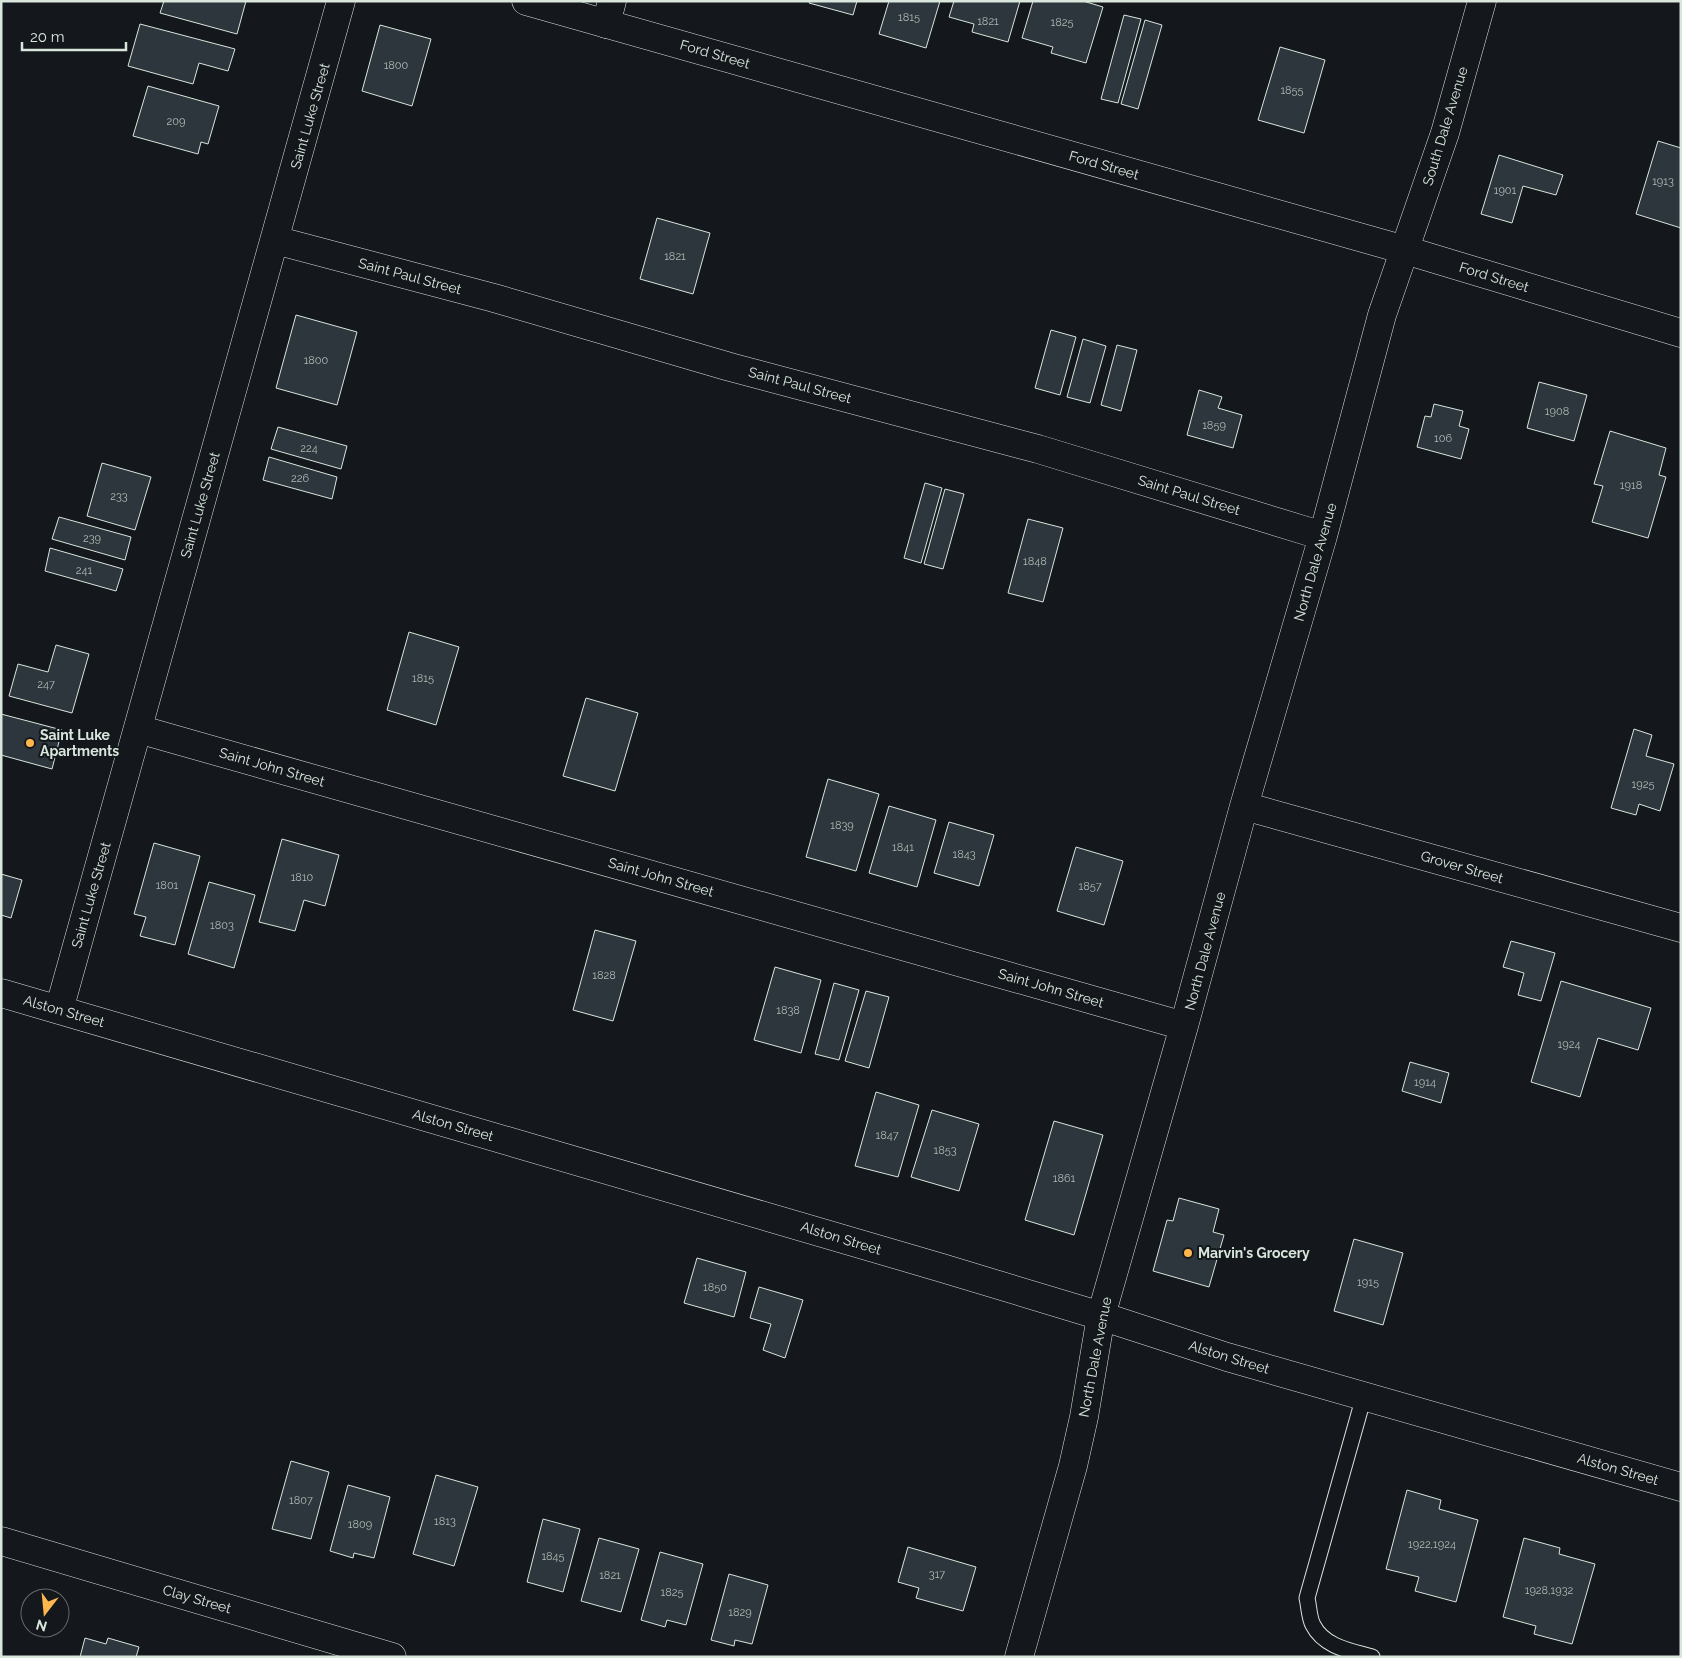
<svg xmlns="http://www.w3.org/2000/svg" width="1682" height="1658" font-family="Raleway,sans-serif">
<rect width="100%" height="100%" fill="#14181c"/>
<path fill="#2c363c" stroke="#d8e6dc" d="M164,1h82l-9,33 -77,-21z
M810,1h47l-4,14 -44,-12z
M889,1h51l-14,47 -47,-14z
M954,1h66l-12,41 -36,-10 2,-8 -25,-7z
M1033,1h50l20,6 -17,56 -35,-10 2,-6 -31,-9z
M1124,15l17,4 -23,84 -17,-4z
M1145,20l17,5 -24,84 -17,-5z
M140,24l95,25 -7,22 -29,-8 -6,21 -65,-18z
M380,25l51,14 -19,67 -50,-15z
M1280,47l45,13 -21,73 -46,-13z
M148,86l71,20 -11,38 -7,-2 -3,12 -65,-18z
M1658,141l23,7v80l-45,-14z
M1499,155l64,20 -7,20 -33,-9 -11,37 -31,-9z
M657,218l53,15 -17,61 -53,-15z
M296,315l61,17 -20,73 -61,-17z
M1051,330l25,7 -16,58 -25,-7z
M1083,339l23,7 -16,57 -23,-6z
M1117,345l20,5 -16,61 -20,-6z
M1539,382l48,13 -13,46 -47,-13z
M1199,390l23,7 -4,11 24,7 -9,33 -46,-13z
M1434,404l29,7 -4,15 10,3 -8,30 -44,-12 8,-31 6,1z
M278,427l69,19 -6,23 -70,-20z
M1610,431l56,17 -7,27 7,2 -18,61 -56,-16 11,-36 -9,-2z
M269,457l68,20 -5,22 -69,-19z
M102,463l49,14 -16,53 -48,-14z
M925,483l17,5 -21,75 -17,-5z
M945,489l19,5 -21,75 -19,-5z
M59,517l72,20 -6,23 -73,-21z
M1028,519l35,9 -20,74 -35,-9z
M50,548l73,21 -7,22 -71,-20z
M409,632l50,15 -23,78 -49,-15z
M56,645l33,9 -17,59 -63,-17 9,-32 30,8z
M586,698l52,15 -23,78 -52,-15z
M1,714l61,16 -10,39 -51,-14z
M1634,729l18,6 -6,21 28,8 -14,47 -21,-7 -3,11 -25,-7z
M828,779l51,15 -23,77 -50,-14z
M889,806l47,14 -19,67 -48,-14z
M949,822l45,13 -15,51 -45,-13z
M282,839l57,16 -14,51 -21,-6 -9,31 -36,-9z
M154,843l46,13 -25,89 -35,-9 6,-19 -12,-3z
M1076,847l47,14 -19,64 -47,-14z
M1,874l21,6 -11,38 -10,-3z
M209,882l46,13 -21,73 -46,-14z
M595,930l41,11 -23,80 -40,-11z
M1511,941l44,12 -14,48 -23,-6 6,-22 -21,-6z
M775,967l46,13 -20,73 -47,-13z
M1561,981l90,27 -13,42 -40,-12 -18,59 -49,-15z
M834,983l25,7 -20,70 -24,-6z
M866,991l23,6 -20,71 -24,-7z
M1410,1062l39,11 -8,30 -39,-12z
M876,1092l43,13 -21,72 -43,-11z
M932,1110l47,14 -20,67 -48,-14z
M1054,1121l49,14 -29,100 -49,-15z
M1179,1198l40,11 -6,23 11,3 -15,52 -56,-16 14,-51 6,1z
M1354,1239l49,14 -20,72 -49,-14z
M697,1258l49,14 -12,45 -50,-14z
M759,1287l44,13 -18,58 -22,-8 8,-26 -21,-6z
M291,1461l38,11 -18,67 -39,-10z
M436,1475l42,12 -24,79 -41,-12z
M348,1485l42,12 -16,61 -20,-5 -1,5 -23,-7z
M1407,1490l34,10 -2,9 39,11 -22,82 -41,-11 4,-14 -33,-8z
M543,1519l37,10 -17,63 -36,-10z
M599,1538l40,11 -18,63 -40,-11z
M1524,1538l36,10 -1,6 36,10 -23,80 -38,-10 2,-8 -33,-9z
M908,1547l68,20 -13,44 -47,-13 3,-10 -21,-6z
M660,1552l43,12 -17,61 -19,-5 -2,7 -24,-7z
M729,1574l39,11 -16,59 -17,-4 -1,6 -23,-6z
M85,1638l21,6 2,-6 31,9 -3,10h-56z"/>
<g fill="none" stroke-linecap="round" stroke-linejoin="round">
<defs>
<path id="service" d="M1364,1396l-57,202c2,8 2,20 6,27 11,22 38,26 59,32"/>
<path id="minor" d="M606,24l6,-23
M275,240l219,58 236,69 308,82 285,87
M138,729l1046,297
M1244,806l437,122
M1,993l941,275 159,48 126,41 454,130
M59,1010l282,-1009
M1,1541l391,116
M1019,1657l54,-191 11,-49 17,-101 83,-290 60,-220 79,-270 59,-221 63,-182 37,-132"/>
<path id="secondary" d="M526,1l879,249 276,83"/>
</defs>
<use href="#service" stroke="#d8e6dc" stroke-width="17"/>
<use href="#minor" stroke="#d8e6dc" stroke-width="29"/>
<use href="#secondary" stroke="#d8e6dc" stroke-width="29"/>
<use href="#service" stroke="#14181c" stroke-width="15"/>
<use href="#minor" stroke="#14181c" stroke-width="28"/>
<use href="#secondary" stroke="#14181c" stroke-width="28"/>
</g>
<g fill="#ffb74d" stroke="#14181c" stroke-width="2">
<circle cx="30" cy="743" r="5"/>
<circle cx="1188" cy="1253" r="5"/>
</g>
<g text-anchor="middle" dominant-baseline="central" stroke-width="4" stroke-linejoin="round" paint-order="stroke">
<g font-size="11" fill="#adbab4">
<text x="909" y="17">1815</text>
<text x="988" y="21">1821</text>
<text x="1062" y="22">1825</text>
<text x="396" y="65">1800</text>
<text x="1292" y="90">1855</text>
<text x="176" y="121">209</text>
<text x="1663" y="181">1913</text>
<text x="1505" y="190">1901</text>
<text x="675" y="256">1821</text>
<text x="316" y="360">1800</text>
<text x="1557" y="411">1908</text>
<text x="1214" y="425">1859</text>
<text x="1443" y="438">106</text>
<text x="309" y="448">224</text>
<text x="300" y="478">226</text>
<text x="1631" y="485">1918</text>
<text x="119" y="496">233</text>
<text x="92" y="538">239</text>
<text x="1035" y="561">1848</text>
<text x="84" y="570">241</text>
<text x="423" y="678">1815</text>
<text x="46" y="684">247</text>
<text x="1643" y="784">1925</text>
<text x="842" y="825">1839</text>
<text x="903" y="847">1841</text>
<text x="964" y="854">1843</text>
<text x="302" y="877">1810</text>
<text x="167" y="885">1801</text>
<text x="1090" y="886">1857</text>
<text x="222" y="925">1803</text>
<text x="604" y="975">1828</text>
<text x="788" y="1010">1838</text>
<text x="1569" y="1044">1924</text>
<text x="1425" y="1082">1914</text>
<text x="887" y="1135">1847</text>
<text x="945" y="1150">1853</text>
<text x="1064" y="1178">1861</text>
<text x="1368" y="1282">1915</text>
<text x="715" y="1287">1850</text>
<text x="301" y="1500">1807</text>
<text x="445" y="1521">1813</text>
<text x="360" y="1524">1809</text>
<text x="1432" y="1544">1922,1924</text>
<text x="553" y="1556">1845</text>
<text x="937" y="1574">317</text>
<text x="610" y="1575">1821</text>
<text x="1549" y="1590">1928,1932</text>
<text x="672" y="1592">1825</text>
<text x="740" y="1612">1829</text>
</g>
<g font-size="14" fill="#d8e6dc" stroke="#14181c">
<text transform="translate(715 54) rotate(16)">Ford Street</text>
<text transform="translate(310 116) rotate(-74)">Saint Luke Street</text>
<text transform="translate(1445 126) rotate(-73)">South Dale Avenue</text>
<text transform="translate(1104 165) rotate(16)">Ford Street</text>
<text transform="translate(410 276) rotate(15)">Saint Paul Street</text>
<text transform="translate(1494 277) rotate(17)">Ford Street</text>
<text transform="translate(800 385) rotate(15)">Saint Paul Street</text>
<text transform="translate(1189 495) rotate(17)">Saint Paul Street</text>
<text transform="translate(200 505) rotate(-74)">Saint Luke Street</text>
<text transform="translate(1315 562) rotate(-74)">North Dale Avenue</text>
<text transform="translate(272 767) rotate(16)">Saint John Street</text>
<text transform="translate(1462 867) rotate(16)">Grover Street</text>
<text transform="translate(661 877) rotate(16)">Saint John Street</text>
<text transform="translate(91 895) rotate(-74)">Saint Luke Street</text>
<text transform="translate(1205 951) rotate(-75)">North Dale Avenue</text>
<text transform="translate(1051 988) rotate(16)">Saint John Street</text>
<text transform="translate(64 1011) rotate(16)">Alston Street</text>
<text transform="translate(453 1125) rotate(16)">Alston Street</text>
<text transform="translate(841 1238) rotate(17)">Alston Street</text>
<text transform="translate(1095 1357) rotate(-79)">North Dale Avenue</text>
<text transform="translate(1229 1357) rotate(17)">Alston Street</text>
<text transform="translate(1618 1469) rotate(16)">Alston Street</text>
<text transform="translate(197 1599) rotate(16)">Clay Street</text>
</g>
<g font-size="14" font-weight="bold" fill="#d8e6dc" stroke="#14181c" text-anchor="start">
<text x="40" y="735">Saint Luke<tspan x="40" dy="16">Apartments</tspan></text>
<text x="1198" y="1253">Marvin's Grocery</text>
</g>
</g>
<rect width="1682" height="1658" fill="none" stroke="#d8e6dc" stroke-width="5"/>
<g transform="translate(45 1613) rotate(196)"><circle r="24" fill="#14181c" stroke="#626a69"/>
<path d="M0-4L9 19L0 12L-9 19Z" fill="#ffb74d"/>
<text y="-8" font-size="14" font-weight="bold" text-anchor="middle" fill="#d8e6dc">N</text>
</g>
<path d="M22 42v8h104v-8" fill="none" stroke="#d8e6dc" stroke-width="2.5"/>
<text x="30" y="42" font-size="15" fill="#d8e6dc" stroke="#14181c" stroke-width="4" paint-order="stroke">20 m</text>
</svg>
